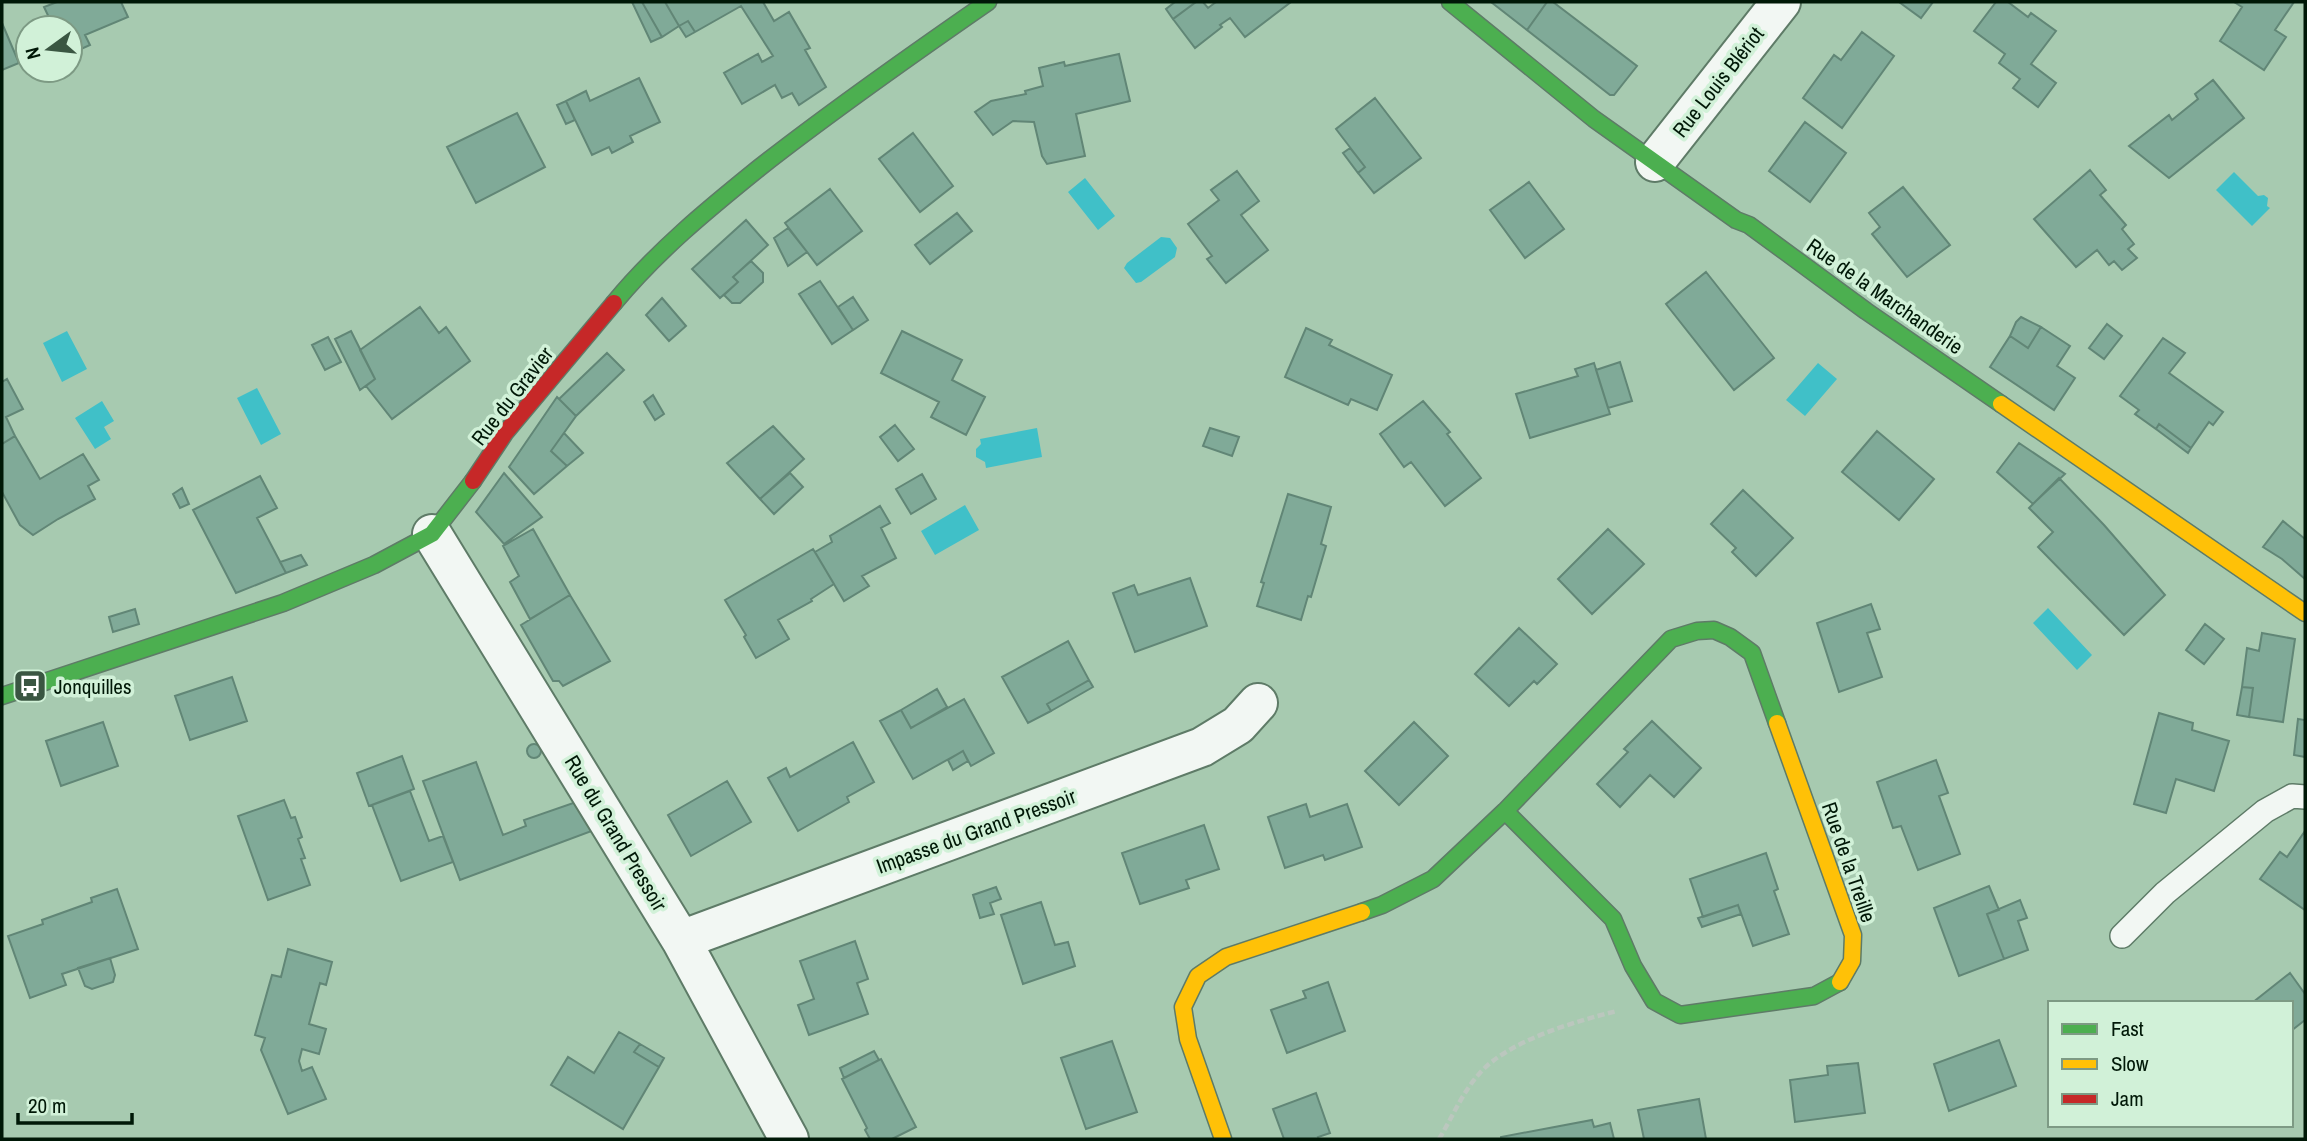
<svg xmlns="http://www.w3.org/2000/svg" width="2307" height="1141" font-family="'Archivo Narrow',sans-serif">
<rect width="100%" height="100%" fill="#a7cab0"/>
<path fill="#40c0c8" d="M2234,172l24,24 6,-1 4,3 -1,8 3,2 -18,18 -36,-36z
M1085,178l30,38 -17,14 -30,-38z
M1161,237l9,1 7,10 -2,9 -34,25 -5,1 -12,-15 3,-5z
M67,331l20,38 -25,13 -19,-39z
M1818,363l19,16 -32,37 -19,-16z
M257,388l24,46 -20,11 -24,-47z
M102,401l12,20 -10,6 7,12 -16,10 -20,-31z
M1037,428l5,29 -56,11 -1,-6 -9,-5v-8l5,-5 -1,-5z
M965,505l14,25 -44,25 -14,-24z
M2048,608l44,47 -15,15 -44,-47z"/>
<path fill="#80aa98" stroke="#618676" stroke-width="2" d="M57,2h64l7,15 -43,18 5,10 -20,9v-26h-16l-10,-21z
M632,2h10l20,35 -11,5z
M642,2h23l14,24 -17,11z
M665,2h98l11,19 15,-9 21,36 -5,2 21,37 -27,18 -7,-12 -10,5 -7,-13 -33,19 -18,-31 34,-19 4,8 11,-6 -32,-50 -46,26 -7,-11 -9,5z
M1175,2h21l-23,17 -7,-10z
M1196,2h7l5,6 8,-6h75l-46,35 -15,-19 -10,7 2,2 -27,21 -22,-29z
M1491,2h56l-20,28z
M1547,2h6l84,64 -23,29h-4l-83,-65z
M1899,2h34l-12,16z
M1996,2h12l20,15 3,-4 25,18 -25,33 25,19 -18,24 -25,-19 7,-9 -21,-16 6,-9 -31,-23z
M2234,2h60l-19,28 11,7 -22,33 -44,-29 22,-34z
M688,21l7,11 -9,5 -7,-11z
M2,23l17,40 -17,7z
M1862,32l32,24 -52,72 -39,-30 31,-43 7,5z
M1119,54l11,47 -54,13 9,42 -38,8 -5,-8 -8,-34 -21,-1 -20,14 -18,-23 16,-11 35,-7 -1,-3 18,-5 -4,-18 25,-6 1,4z
M639,78l21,44 -30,14 3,6 -21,11 -3,-6 -17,8 -26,-54 20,-10 4,10z
M2213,80l31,38 -75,60 -40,-32 40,-31 3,5 26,-21 -3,-5z
M1375,98l46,60 -47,35 -16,-20 7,-6 -29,-38z
M566,101l9,19 -9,4 -9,-19z
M517,113l28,54 -69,36 -29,-56z
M1805,122l41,31 -36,49 -41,-31z
M913,133l40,53 -33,26 -41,-53z
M1350,148l15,19 -7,6 -15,-20z
M2090,170l16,20 -6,5 26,30 -4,4 12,15 -6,5 9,9 -15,12 -8,-9 -5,4 -12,-15 -21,17 -42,-48z
M1237,171l22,30 -18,14 27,35 -42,33 -19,-24 5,-3 -24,-32 31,-24 -8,-10z
M1529,182l35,47 -39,29 -35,-48z
M1903,187l47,58 -43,32 -35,-43 8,-7 -11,-14z
M830,189l32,42 -45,34 -32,-42z
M957,213l15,18 -42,33 -15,-19z
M746,220l22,25 -35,32 5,5 -18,16 -28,-29z
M788,228l19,24 -19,14 -14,-28z
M751,261l12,12v9l-23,21h-8l-8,-8 14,-13 -5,-5z
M1706,272l68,86 -40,32 -68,-86z
M820,281l33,49 -21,14 -33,-50z
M853,297l15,23 -15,10 -15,-23z
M662,298l24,28 -17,15 -23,-26z
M420,307l19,26 7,-6 24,34 -78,58 -26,-33 9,-7 -15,-29z
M2021,317l20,10 -13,21 -18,-12 6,-14z
M2107,324l15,12 -18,23 -15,-11z
M2041,327l29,19 -13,20 18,12 -21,32 -64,-43 20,-31 18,12z
M1306,328l26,12 -3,5 63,30 -15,35 -26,-11 -3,6 -63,-28z
M351,331l24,48 -15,11 -25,-51z
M902,331l60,29 -10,20 33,17 -19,38 -35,-18 8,-15 -58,-29z
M328,337l13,25 -16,8 -13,-25z
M2163,338l22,15 -16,20 54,39 -10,13 -4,-3 -18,26 -32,-24 -3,5 -21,-15 4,-4 -19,-14z
M607,353l17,17 -48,46 -17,-17z
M1620,362l12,39 -24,7 -12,-38z
M1594,363l16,51 -80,24 -14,-44 62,-18 -3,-7z
M7,379l16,30 -17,8 9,19 -13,8v-62z
M653,395l11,19 -9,6 -11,-18z
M557,397l19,19 -25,35 16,15 -33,28 -25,-27z
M1423,401l27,31 -3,2 34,44 -36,28 -34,-44 -7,5 -24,-33z
M2159,424l32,24 -3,5 -32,-24z
M895,425l19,24 -16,12 -18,-24z
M773,426l31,33 -44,40 -33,-36z
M1210,428l29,9 -7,19 -29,-10z
M1877,431l57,48 -35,41 -57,-48z
M564,433l19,20 -16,13 -16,-15z
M15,436l25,43 43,-25 16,26 -11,6 7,13 -37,20 -25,16 -13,-10 -18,-33v-48z
M2019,443l46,31 -32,30 -36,-32z
M504,473l38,44 -38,27 -28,-32z
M790,473l13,14 -29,27 -14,-15z
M922,474l14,25 -25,15 -15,-25z
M260,476l17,32 -20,10 29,55 -50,20 -43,-83z
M2059,478l45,47 61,70 -41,40 -86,-88 15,-15 -24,-24z
M182,488l7,16 -9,4 -7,-14z
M1743,490l50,48 -37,38 -24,-24 4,-4 -25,-24z
M1288,494l43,13 -10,37 5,2 -15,51 -3,-1 -7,24 -44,-14 7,-23 -3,-1z
M880,506l10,17 -9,5 15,30 -34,18 7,10 -25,15 -29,-49 17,-10 -2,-6z
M2283,521l22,18v40l-23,-20 -19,-12z
M533,529l37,66 -40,24 -20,-37 9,-6 -16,-30z
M1608,529l36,35 -52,50 -34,-35z
M813,549l21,35 -23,15 1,2 -34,19 11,19 -33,19 -12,-21 2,-2 -21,-35z
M301,555l6,10 -21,8 -6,-11z
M1190,578l17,48 -72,26 -22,-59 21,-8 4,10z
M570,595l40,66 -47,25 -4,-5h-6l-32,-56z
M1871,604l9,25 -13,4 15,44 -43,15 -22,-69z
M135,609l4,15 -26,8 -4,-15z
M2205,624l19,15 -20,25 -18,-14z
M1519,628l38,36 -20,20 -3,-3 -25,25 -34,-32z
M2262,633l33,6 -12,83 -34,-5 4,-29 -11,-1 5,-39 12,3z
M1068,641l21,39 -42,24 4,7 -23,12 -26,-46z
M232,677l15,44 -57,19 -15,-44z
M1089,680l4,7 -42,24 -4,-7z
M2242,687l11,1 -4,29 -12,-2z
M937,689l10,18 -36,21 -10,-18z
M964,699l30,54 -23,13 -8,-15 -50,28 -33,-58 21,-11 10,18z
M2159,713l34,10 -1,7 37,11 -15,50 -38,-12 -10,34 -32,-9z
M2298,719l7,1v37l-11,-2z
M1652,721l49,47 -27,29 -24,-22 -30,32 -23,-23 31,-32 -4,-3z
M103,722l15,44 -57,20 -15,-45z
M1414,722l34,34 -49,49 -34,-34z
M853,742l21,40 -27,15 2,5 -51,29 -30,-53 18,-10 4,9z
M527 751a7 7 0 1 1 14 0a7 7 0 1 1-14 0Z
M963,751l5,10 -15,9 -5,-10z
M402,756l12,33 -45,17 -12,-33z
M1936,760l12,33 -9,3 21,58 -42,16 -17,-44 -8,2 -16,-46z
M476,762l27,73 23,-9 -2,-6 58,-20 15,29 -137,51 -37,-99z
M727,781l24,41 -60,34 -23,-41z
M410,791l19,50 14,-5 10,26 -52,19 -29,-76z
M284,800l7,18 4,-1 7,20 -4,2 7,19 -4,1 9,26 -42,15 -30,-84z
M1306,804l4,13 37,-13 15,43 -37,13 -2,-5 -38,13 -17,-51z
M1204,825l15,44 -33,11 3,8 -49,16 -18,-51z
M2305,831v79l-45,-31 20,-27 7,5z
M1766,853l12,36 -4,2 15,43 -36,12 -15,-41 -35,12 -13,-38z
M1989,886l10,24 -12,4 17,45 -45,17 -25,-68z
M996,887l5,12 -11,4 4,11 -14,4 -7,-23z
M117,889l21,60 -76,25 4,11 -36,13 -22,-62 35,-12 -1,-4 50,-18 -1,-4z
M2020,900l7,18 -9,3 10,29 -24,9 -17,-45z
M1041,902l14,43 13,-3 7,24 -52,18 -22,-69z
M1738,905l3,9 -39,13 -4,-9z
M855,941l13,38 -11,4 11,31 -59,21 -11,-30 16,-6 -14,-38z
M288,949l44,13 -6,23 -6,-2 -11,41 17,5 -7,25 -17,-5 -3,12 3,10 10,-4 14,32 -38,15 -27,-64 4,-12 -10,-3 17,-60 9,2z
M110,958l5,17 -2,7 -21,7 -7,-3 -7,-18z
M2290,973l15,21v26l-14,11v-28h-39z
M1328,982l17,49 -58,22 -16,-43 35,-12 -3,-7z
M619,1032l21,12 -6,8 25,15 -36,62 -72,-44 17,-28 26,16z
M1999,1040l17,46 -67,25 -15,-47z
M1112,1041l25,71 -51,17 -25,-71z
M640,1044l24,14 -5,9 -25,-15z
M874,1051l5,9 -35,18 -4,-10z
M881,1059l35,68 -24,12h-22l-5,-9 2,-2 -25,-49z
M1858,1063l7,50 -70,9 -5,-42 38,-5 -1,-9z
M1316,1093l14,40 -12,4 1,2h-35l-11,-30z
M1699,1099l7,40h-62l-6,-29z
M1592,1120l2,7 16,-4 4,16h-113v-2z"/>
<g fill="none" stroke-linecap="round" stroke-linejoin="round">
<defs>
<path id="lane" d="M2122,936l43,-43 100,-82 27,-15 13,1"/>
<path id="street" d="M1655,162l126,-160
M432,534l249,406 108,199
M681,940l521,-193 36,-22 20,-22"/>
<path id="fast" d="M1450,2l144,117 142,101 13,5 117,86 135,93
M614,303c43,-52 93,-93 145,-135 74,-58 151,-112 229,-166
M2,696l281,-93 91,-38 58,-31 41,-53
M1505,811l108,108 20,47 21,35 26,14 134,-19 26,-14
M1362,912l20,-7 51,-26 72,-68 166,-172 26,-8 17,-1 16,7 22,16 25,70"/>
<path id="slow" d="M2001,404l304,209
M1777,723l76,212 -1,26 -12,21
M1223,1139l-35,-100 -5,-32 15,-31 28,-19 136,-45"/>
<path id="jam" d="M473,481l32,-48 109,-130"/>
</defs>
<use href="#lane" stroke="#5e7b67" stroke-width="26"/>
<use href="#street" stroke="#5e7b67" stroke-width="42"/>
<use href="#fast" stroke="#5e7b67" stroke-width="19"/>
<use href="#slow" stroke="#5e7b67" stroke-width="19"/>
<use href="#jam" stroke="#5e7b67" stroke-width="19"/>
<path stroke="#bbc7be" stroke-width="4.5" stroke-dasharray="7 3.5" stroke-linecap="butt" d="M1439,1139c13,-21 23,-46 40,-65 28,-33 97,-53 138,-63"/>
<use href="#lane" stroke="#f2f7f3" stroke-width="23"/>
<use href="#street" stroke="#f2f7f3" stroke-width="38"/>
<use href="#fast" stroke="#4caf50" stroke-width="16"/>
<use href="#slow" stroke="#ffc107" stroke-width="16"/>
<use href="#jam" stroke="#c62828" stroke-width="16"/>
</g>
<defs>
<symbol id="bus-square" viewBox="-11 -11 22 22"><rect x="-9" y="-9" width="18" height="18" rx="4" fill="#3a5642" stroke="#d1f1d8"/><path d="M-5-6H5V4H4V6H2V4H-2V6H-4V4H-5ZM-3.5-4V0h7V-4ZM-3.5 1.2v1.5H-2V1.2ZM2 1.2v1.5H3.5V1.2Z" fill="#fff"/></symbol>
</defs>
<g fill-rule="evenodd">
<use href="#bus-square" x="11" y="667" width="38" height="38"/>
</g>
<g text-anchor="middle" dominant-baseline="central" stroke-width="7" stroke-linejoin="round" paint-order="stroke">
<g font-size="21" fill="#001807" stroke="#d1f1d8">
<text transform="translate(1718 82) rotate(-52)">Rue Louis Blériot</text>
<text transform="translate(1885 296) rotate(35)">Rue de la Marchanderie</text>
<text transform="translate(512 396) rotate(-52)">Rue du Gravier</text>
<text transform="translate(976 831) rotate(-20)">Impasse du Grand Pressoir</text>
<text transform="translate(616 833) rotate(59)">Rue du Grand Pressoir</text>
<text transform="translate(1849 862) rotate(71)">Rue de la Treille</text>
</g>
<g font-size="21" fill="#001807" stroke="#d1f1d8" text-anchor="start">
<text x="54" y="686">Jonquilles</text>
</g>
</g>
<rect width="2307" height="1141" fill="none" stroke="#001807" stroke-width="7"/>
<rect x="2048" y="1001" width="245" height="126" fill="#d1f1d8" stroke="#7d9a84" stroke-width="2"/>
<rect x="2062" y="1024" width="35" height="10" fill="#4caf50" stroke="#7d9a84" stroke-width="2"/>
<text x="2111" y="1036" font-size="21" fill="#001807">Fast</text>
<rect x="2062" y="1059" width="35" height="10" fill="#ffc107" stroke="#7d9a84" stroke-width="2"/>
<text x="2111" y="1071" font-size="21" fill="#001807">Slow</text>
<rect x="2062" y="1094" width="35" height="10" fill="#c62828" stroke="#7d9a84" stroke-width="2"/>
<text x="2111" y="1106" font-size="21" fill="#001807">Jam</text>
<g transform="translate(49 49) rotate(255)"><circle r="33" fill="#d1f1d8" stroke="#7d9a84" stroke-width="2"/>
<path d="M0-5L12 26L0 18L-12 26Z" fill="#3a5642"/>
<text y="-10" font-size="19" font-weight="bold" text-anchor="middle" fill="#001807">N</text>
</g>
<path d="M18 1113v10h114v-10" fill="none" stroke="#001807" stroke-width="3.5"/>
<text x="28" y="1113" font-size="21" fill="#001807" stroke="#d1f1d8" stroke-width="5" paint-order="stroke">20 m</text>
</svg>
